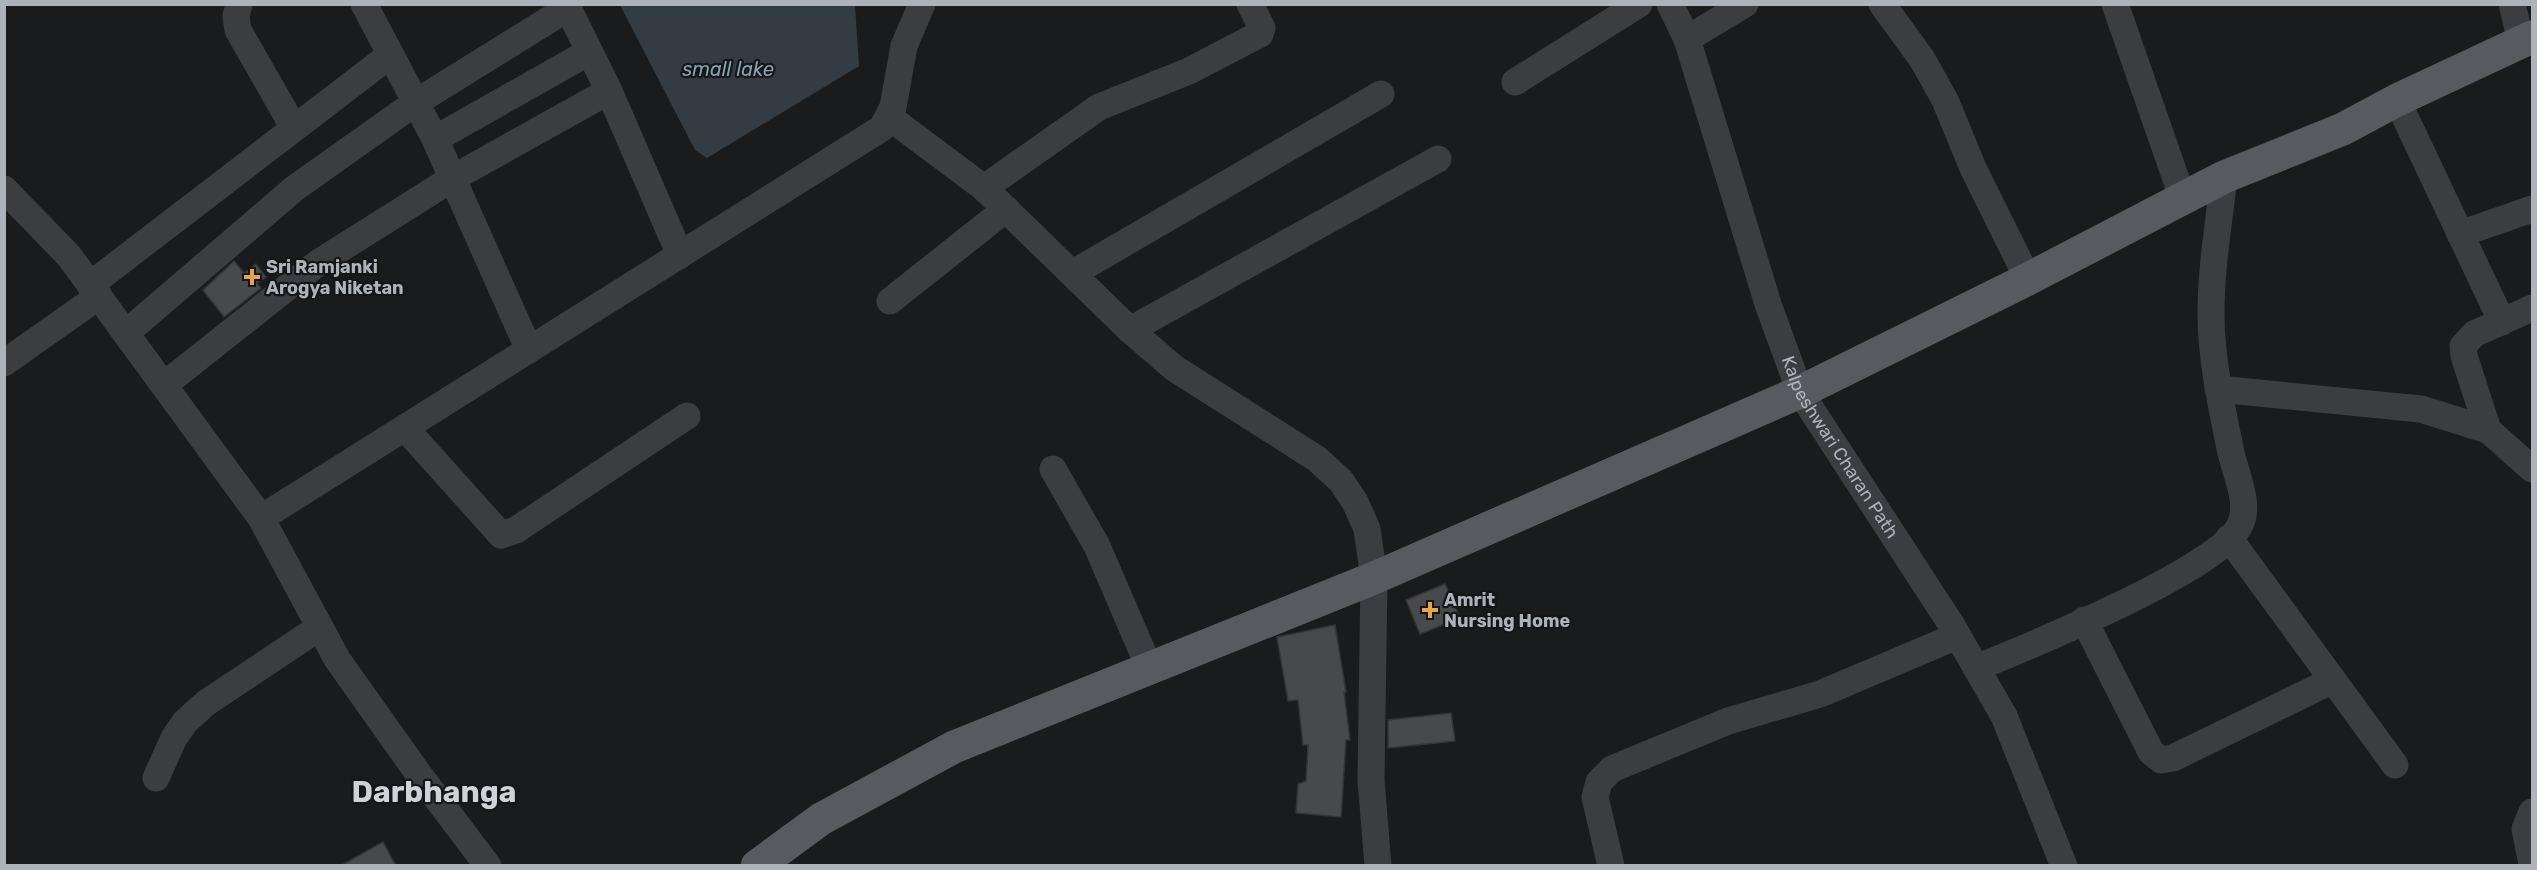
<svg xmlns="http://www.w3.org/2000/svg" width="2537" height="870" font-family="Rubik,sans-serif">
<rect width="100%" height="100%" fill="#1a1b1c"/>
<path fill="#333c42" d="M620,5h235l4,61 -152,92 -12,-8z"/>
<path fill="#48494c" stroke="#353538" stroke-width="1.5" d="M234,261l10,12 12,-9 10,13 -9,6 4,5 -37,29 -21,-27z
M1445,584l15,34 -40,16 -14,-34z
M1335,625l11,67h-2l6,48h-4l-5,77 -45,-4 2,-29 8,-3 2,-36h-5l-5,-45 -10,1 -11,-64z
M1451,713l4,28 -67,7v-28z
M383,842l13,24h-56z"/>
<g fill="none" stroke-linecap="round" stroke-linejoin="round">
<g stroke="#3c3d41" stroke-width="27">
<path d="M239,4l-3,12 2,14 56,98"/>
<path d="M364,4l71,135 94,211"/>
<path d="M566,4l43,87 71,164"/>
<path id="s1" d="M1670,4l17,35 81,265 32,88 151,232 53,92 60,150"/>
<path d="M1882,4l40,55 23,41 28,68 55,111"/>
<path d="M2115,4l68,195"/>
<path d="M2512,4l9,38"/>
<path d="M1687,39l58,-35"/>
<path d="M1515,82l124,-78"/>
<path d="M2397,100l105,222"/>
<path d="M889,117l95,71 146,142 44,38 143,91 24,22 14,21 12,27 7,49 -3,202 7,86"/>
<path d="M435,139l154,-87"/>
<path d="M984,188l115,-81 90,-36 71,-37 2,-6 -12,-24"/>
<path d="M4,189l65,67 192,262 76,141 83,117 68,90"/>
<path d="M2460,234l72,-25"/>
<path d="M1073,273l308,-179"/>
<path d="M90,285l300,-230"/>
<path d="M890,301l116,-92"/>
<path d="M1130,330l308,-171"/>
<path d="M126,333l169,-145 120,-85 153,-95"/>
<path d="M4,363l95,-67"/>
<path d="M164,385l154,-122 135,-85 156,-87"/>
<path d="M2218,389l203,20 67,21 44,39"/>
<path d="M405,428l96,107 15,-5 171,-114"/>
<path d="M2488,430l-24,-74 -1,-10 11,-12 58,-26"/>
<path d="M1053,469l44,77 52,121"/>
<path d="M261,518l621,-390 11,-21 11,-61 18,-42"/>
<path d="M2229,538l166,227"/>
<path d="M2084,620l67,132 10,8 12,-2 160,-78"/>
<path d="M1976,668c49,-20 249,-101 265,-145 9,-23 -7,-52 -11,-75 -9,-44 -19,-90 -19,-135 0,-46 8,-91 13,-136"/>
<path d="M156,778l18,-40 11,-16 21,-19 114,-76"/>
<path d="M2532,812l-7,17 7,35"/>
<path d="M1611,866l-16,-69 4,-15 13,-13 116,-48 92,-27 137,-58"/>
</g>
<path stroke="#585a60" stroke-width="33" d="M757,866l64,-47 133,-72 420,-169 426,-186 228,-113 196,-102 119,-48 54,-29 135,-63"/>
</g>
<g fill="#e3a64c" stroke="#151618" stroke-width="2">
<path d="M249 268h6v6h6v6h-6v6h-6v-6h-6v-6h6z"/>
<path d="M1427 601h6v6h6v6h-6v6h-6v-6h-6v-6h6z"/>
</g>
<g text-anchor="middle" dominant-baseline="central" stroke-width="4.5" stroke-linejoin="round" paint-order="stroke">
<g font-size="18" font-weight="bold" fill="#aeb3bb" stroke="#151618" text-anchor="start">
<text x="266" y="267">Sri Ramjanki<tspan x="266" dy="21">Arogya Niketan</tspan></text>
<text x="1444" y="600">Amrit<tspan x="1444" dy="21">Nursing Home</tspan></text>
</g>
<g font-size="18" fill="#aeb3bb" stroke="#151618">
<text stroke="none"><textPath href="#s1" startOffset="477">Kalpeshwari Charan Path</textPath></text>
</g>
<g font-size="20" font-style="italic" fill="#89a2b2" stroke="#151618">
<text x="728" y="69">small lake</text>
</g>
<g font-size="30" font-weight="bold" fill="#cfd2d7" stroke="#151618">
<text x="434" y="792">Darbhanga</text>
</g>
</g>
<rect width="2537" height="870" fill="none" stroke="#aeb3bb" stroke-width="12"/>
</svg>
